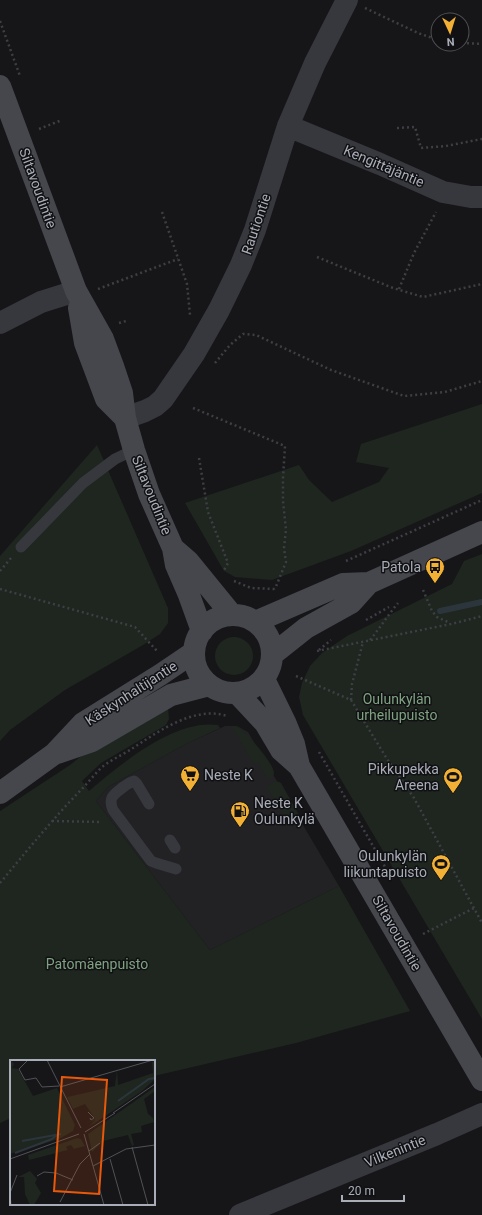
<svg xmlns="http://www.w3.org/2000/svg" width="482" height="1215" font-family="Roboto,sans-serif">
<rect width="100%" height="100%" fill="#161618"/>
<path fill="#222225" d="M225,726h12l11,6 91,154 -129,64 -114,-149 12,-14 76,-42z"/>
<path fill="#1e261f" d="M482,404v89l-131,58 -79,29 -37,-3 -11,-6 -39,-68 114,-38 10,15 23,22 47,-20 10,-14 -33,-6 5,-18z
M97,445l71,163v15l-8,11 -17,11 -78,45 -55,40 -10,11v-185z
M482,554v465l-179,-304 -4,-18 3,-14 8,-17 12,-13 25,-17 105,-52 12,-23z
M215 656a19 19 0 1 1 38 0a19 19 0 1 1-38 0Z
M168,708l1,11 -3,6 -65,38 -19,18 7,10c32,-27 85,-72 129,-66l2,3 -36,17 -76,42 -12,14 114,149 129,-64 71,125 -114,32 -142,33v-15h-143v57l-11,5v-312l70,-46 20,-16z
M232,726c3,1 6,1 9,3 7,6 33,35 33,44 0,3 -3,5 -6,6l-10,-17 -4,2z
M275,781l4,1 2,1 18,32c-2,1 -4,2 -6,3 -12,2 -21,-23 -26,-31z"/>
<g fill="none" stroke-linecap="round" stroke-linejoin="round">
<path stroke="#2c353c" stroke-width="6" d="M440,611l42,-9"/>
<path stroke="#3d3f44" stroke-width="2.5" stroke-dasharray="2 3" stroke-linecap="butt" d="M365,8l53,25 20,7
M0,21l20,55
M462,43l20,1
M397,128l18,-1 6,21 25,-2 36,-7
M39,129l23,-9
M162,212l25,72 3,31
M317,257l76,31 30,9 59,-13
M98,289l80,-30
M399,289l15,-36 22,-41
M119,323l7,-2
M215,363l15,-18 13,-11 13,1 75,35 73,26 41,-4 37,-11
M193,408l92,38 -2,32v23l3,29 -2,18 2,14 -11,27
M199,458l9,54 20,51 -5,9
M346,561l136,-61
M0,571l11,-13
M234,581l17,7 24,1
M0,589l135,38 22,24
M423,590l9,21 5,6 13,6
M366,620l23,-13
M370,640c10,-12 18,-25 28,-37
M319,650l12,-10
M317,651l134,-27 31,-8
M296,676l55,24 36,59 27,39 68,125
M351,700l1,-16 11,-42
M319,752l73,127
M52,821l49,1
M0,883c26,-31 51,-62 78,-90 8,-8 15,-17 23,-25 8,-7 19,-12 29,-18 26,-17 64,-45 97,-34
M423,934l51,-26"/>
<path stroke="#37383d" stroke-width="11" d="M21,547l62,-64 32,-24 19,-9
M149,804l-12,-20 -3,-3c-4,1 -8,4 -12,7 -9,7 -14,10 -9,22l38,51 5,2 20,6
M170,840l5,8"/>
<path stroke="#37383d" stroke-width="22" d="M288,126l92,38 63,28 28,5h11
M0,323l41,-21 35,-11
M125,418l20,-7 10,-5 8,-7 31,-45 25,-44 22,-45 14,-35 33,-104 27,-63 32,-63
M240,1215l197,-81 45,-20"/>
<path stroke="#45474d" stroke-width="22" d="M0,86l76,205 27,48 10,27 9,27 3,25 9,32 15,44 24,54 3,17 13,30 13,36
M79,308l6,35 21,56 19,19
M173,548l15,13 44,54
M194 654a39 39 0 1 1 78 0a39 39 0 1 1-78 0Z
M255,622l88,-38 26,-1 113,-51
M272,655l34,-27 45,-25 18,-20
M264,679l21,43 9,22 5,22
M237,693l28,30 16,27 18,16 183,314
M57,753l35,-12 79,-46 38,-10
M0,793l54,-39 29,-31 77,-48 34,-23"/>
</g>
<defs>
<symbol id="bus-pin" viewBox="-11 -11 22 30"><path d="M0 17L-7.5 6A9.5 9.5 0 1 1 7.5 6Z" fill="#f2b134" stroke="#111113"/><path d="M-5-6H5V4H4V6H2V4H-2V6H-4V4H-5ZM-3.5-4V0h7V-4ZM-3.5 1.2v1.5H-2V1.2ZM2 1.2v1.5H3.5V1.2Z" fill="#111"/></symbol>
<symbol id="supermarket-pin" viewBox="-11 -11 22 30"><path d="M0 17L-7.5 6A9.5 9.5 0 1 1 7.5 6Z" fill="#f2b134" stroke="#111113"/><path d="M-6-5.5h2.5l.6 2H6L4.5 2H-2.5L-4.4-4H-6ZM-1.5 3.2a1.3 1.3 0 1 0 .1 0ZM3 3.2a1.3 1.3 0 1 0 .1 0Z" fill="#111"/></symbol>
<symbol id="stadium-pin" viewBox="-11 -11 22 30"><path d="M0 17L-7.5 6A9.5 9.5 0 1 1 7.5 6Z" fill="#f2b134" stroke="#111113"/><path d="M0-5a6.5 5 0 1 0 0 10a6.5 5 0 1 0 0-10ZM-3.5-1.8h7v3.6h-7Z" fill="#111"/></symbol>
<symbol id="fuel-pin" viewBox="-11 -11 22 30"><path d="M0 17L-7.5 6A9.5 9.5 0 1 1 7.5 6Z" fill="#f2b134" stroke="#111113"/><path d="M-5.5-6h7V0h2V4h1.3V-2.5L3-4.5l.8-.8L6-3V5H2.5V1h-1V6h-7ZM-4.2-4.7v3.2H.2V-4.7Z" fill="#111"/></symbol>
</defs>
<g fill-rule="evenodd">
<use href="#bus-pin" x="424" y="556" width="22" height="30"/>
<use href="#supermarket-pin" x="179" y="764" width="22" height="30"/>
<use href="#stadium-pin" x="442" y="766" width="22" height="30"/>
<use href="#fuel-pin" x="229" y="800" width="22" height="30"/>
<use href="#stadium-pin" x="430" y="853" width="22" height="30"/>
</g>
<g text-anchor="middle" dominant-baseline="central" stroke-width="3" stroke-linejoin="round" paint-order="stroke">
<g font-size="14" fill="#a8adb8" stroke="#111113">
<text transform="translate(384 166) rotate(23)">Kengittäjäntie</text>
<text transform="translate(38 188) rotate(70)">Siltavoudintie</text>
<text transform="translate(256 224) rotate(-71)">Rautiontie</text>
<text transform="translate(152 495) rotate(68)">Siltavoudintie</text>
<text transform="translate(131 693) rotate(-33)">Käskynhaltijantie</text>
<text transform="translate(397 933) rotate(60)">Siltavoudintie</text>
<text transform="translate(395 1151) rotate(-22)">Vilkenintie</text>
</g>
<g font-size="14" fill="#a8adb8" stroke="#111113" text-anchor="end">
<text x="421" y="567">Patola</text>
<text x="439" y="769">Pikkupekka<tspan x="439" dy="16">Areena</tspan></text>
<text x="204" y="775" text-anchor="start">Neste K</text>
<text x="254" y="803" text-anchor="start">Neste K<tspan x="254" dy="16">Oulunkylä</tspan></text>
<text x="427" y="856">Oulunkylän<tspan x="427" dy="16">liikuntapuisto</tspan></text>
</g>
<g font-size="14" fill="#7fa381" stroke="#111113">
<text x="397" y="699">Oulunkylän<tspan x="397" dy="16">urheilupuisto</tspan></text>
<text x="97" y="964">Patomäenpuisto</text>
</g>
</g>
<g transform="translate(10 1060)">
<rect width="145" height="145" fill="#161618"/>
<path d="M1,0l3,4 -2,4 6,1 15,27 24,-8 18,37 -2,6 -14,8 -49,15zM145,1v18l-13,12 -47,32 -7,4 7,-7 -12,5 12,-6 -10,-15 -12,5 -6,-12 48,-11 2,-16 1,15 35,-12 -1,-11zM145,27v4l-11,8 4,15 5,4 1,4 -13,4 1,6 -11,2 3,11 -2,1 -4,-11 -25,6 -11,11 -4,-18zM67,78l4,1 4,7 -11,3 -3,-4 -5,2 2,3 -39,10 -1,-5zM20,111l7,8 -2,4 6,10 -7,12h-4l-5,-11 -1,-17h-6z" fill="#1e261f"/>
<path fill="none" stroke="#2c353c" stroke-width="2" d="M108,41l31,-22 6,-1M12,81l39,-7M5,93l37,-14 5,-4"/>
<path fill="none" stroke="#505258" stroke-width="1" d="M18,0l-9,9 6,11 11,-2 6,9 17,-1M37,0l34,68M50,27l93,-27M78,52l6,6 -3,2 -1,-2M103,53l42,-29M75,72l30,-19M74,74l20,71M122,87l16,58M79,91l11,-8M0,99l69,-25M100,99l13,46M83,106l33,-17 29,-4M27,116l7,-4 12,1 17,7M50,142l20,-38 10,-10M1,145l-1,-12 7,-18"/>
<path fill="#e8590c" fill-opacity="0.15" stroke="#e8590c" stroke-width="2" d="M52,17l45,3 -8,114 -45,-3z"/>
<rect width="145" height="145" fill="none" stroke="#a8adb8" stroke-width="2"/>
</g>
<g transform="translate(450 32) rotate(176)"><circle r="19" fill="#111113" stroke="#4d4f55"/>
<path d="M0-3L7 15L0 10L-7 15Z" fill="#f2b134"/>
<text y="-6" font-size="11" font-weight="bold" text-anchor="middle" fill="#a8adb8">N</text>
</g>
<path d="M342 1195v6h62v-6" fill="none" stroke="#a8adb8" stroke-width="2"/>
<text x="348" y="1195" font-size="12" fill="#a8adb8" stroke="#111113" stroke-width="3" paint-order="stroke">20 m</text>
</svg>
